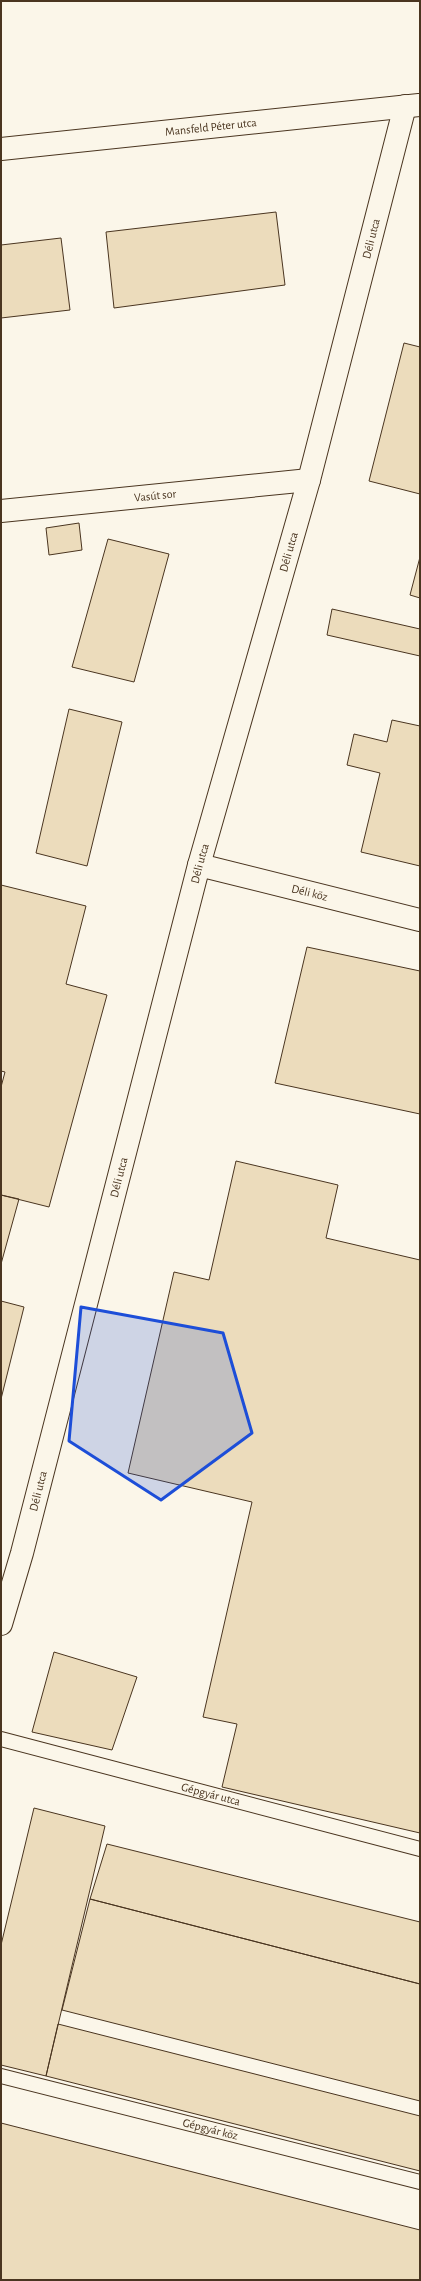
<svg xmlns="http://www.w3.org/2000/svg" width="421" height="2281" font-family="'Alegreya Sans',sans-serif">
<rect width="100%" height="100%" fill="#fbf6e9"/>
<path fill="#ecdcbc" stroke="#4a3520" d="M276,212l9,73 -171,23 -8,-76z
M61,238l9,72 -69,8v-73z
M404,343l16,4v147l-51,-13z
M79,523l3,27 -33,5 -3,-27z
M108,539l61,15 -35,128 -62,-15z
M420,557v41l-10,-3z
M332,609l88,20v27l-93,-21z
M69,709l53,13 -35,144 -51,-13z
M392,720l28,6v140l-59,-14 19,-79 -33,-8 7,-31 33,8z
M1,885l85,21 -20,78 41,11 -58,212 -48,-12v-108l4,-15 -4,-1z
M307,947l113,24v143l-145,-31z
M236,1161l102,24 -12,53 94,22v573l-198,-46 15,-63 -34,-7 49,-215 -124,-29 46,-201 35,8z
M1,1195l18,4 -18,65z
M1,1301l23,6 -23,92z
M54,1652l83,25 -25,73 -80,-18z
M34,1808l71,18 -59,250 -45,-11v-120z
M107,1844l313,78v62l-330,-85z
M90,1899l330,85v117l-358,-91z
M58,2024l362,92v55l-374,-95z
M1,2123l419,107v50h-419z"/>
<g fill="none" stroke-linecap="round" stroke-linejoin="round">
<defs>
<g id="lane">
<path id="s1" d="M1,1739l419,110"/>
<path id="s2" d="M1,2076l419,106"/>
</g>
<g id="street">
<path id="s3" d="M1,511l308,-31"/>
<path id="s4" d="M199,865l221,55"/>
</g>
<g id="secondary">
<path id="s5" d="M1,149l418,-44"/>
<path id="s6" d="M1,1624l21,-71 177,-688 110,-385 96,-374"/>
</g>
</defs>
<use href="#lane" stroke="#4a3520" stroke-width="16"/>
<use href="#street" stroke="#4a3520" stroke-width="24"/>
<use href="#secondary" stroke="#4a3520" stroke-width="24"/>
<use href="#lane" stroke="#fbf6e9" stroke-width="14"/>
<use href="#street" stroke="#fbf6e9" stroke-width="22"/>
<use href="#secondary" stroke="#fbf6e9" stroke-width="22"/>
</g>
<path fill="#1d4ed8" fill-opacity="0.2" stroke="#1d4ed8" stroke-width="3" stroke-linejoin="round" d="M81,1307l142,26 29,100 -91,67 -92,-59z"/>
<g text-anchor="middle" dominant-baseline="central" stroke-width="3" stroke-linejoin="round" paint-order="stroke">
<g font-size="12" fill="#4a3520" stroke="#fbf6e9">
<text stroke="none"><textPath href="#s5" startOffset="211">Mansfeld Péter utca</textPath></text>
<text stroke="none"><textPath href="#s6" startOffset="1434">Déli utca</textPath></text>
<text stroke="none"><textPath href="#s3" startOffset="155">Vasút sor</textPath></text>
<text stroke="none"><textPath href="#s6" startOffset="1110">Déli utca</textPath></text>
<text stroke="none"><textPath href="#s6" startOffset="786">Déli utca</textPath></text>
<text stroke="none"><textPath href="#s4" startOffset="114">Déli köz</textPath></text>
<text stroke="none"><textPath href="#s6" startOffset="462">Déli utca</textPath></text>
<text stroke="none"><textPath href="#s6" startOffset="138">Déli utca</textPath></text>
<text stroke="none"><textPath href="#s1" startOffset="217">Gépgyár utca</textPath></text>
<text stroke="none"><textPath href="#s2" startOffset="216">Gépgyár köz</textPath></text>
</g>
</g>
<rect width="421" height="2281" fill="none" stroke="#4a3520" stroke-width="4"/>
</svg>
